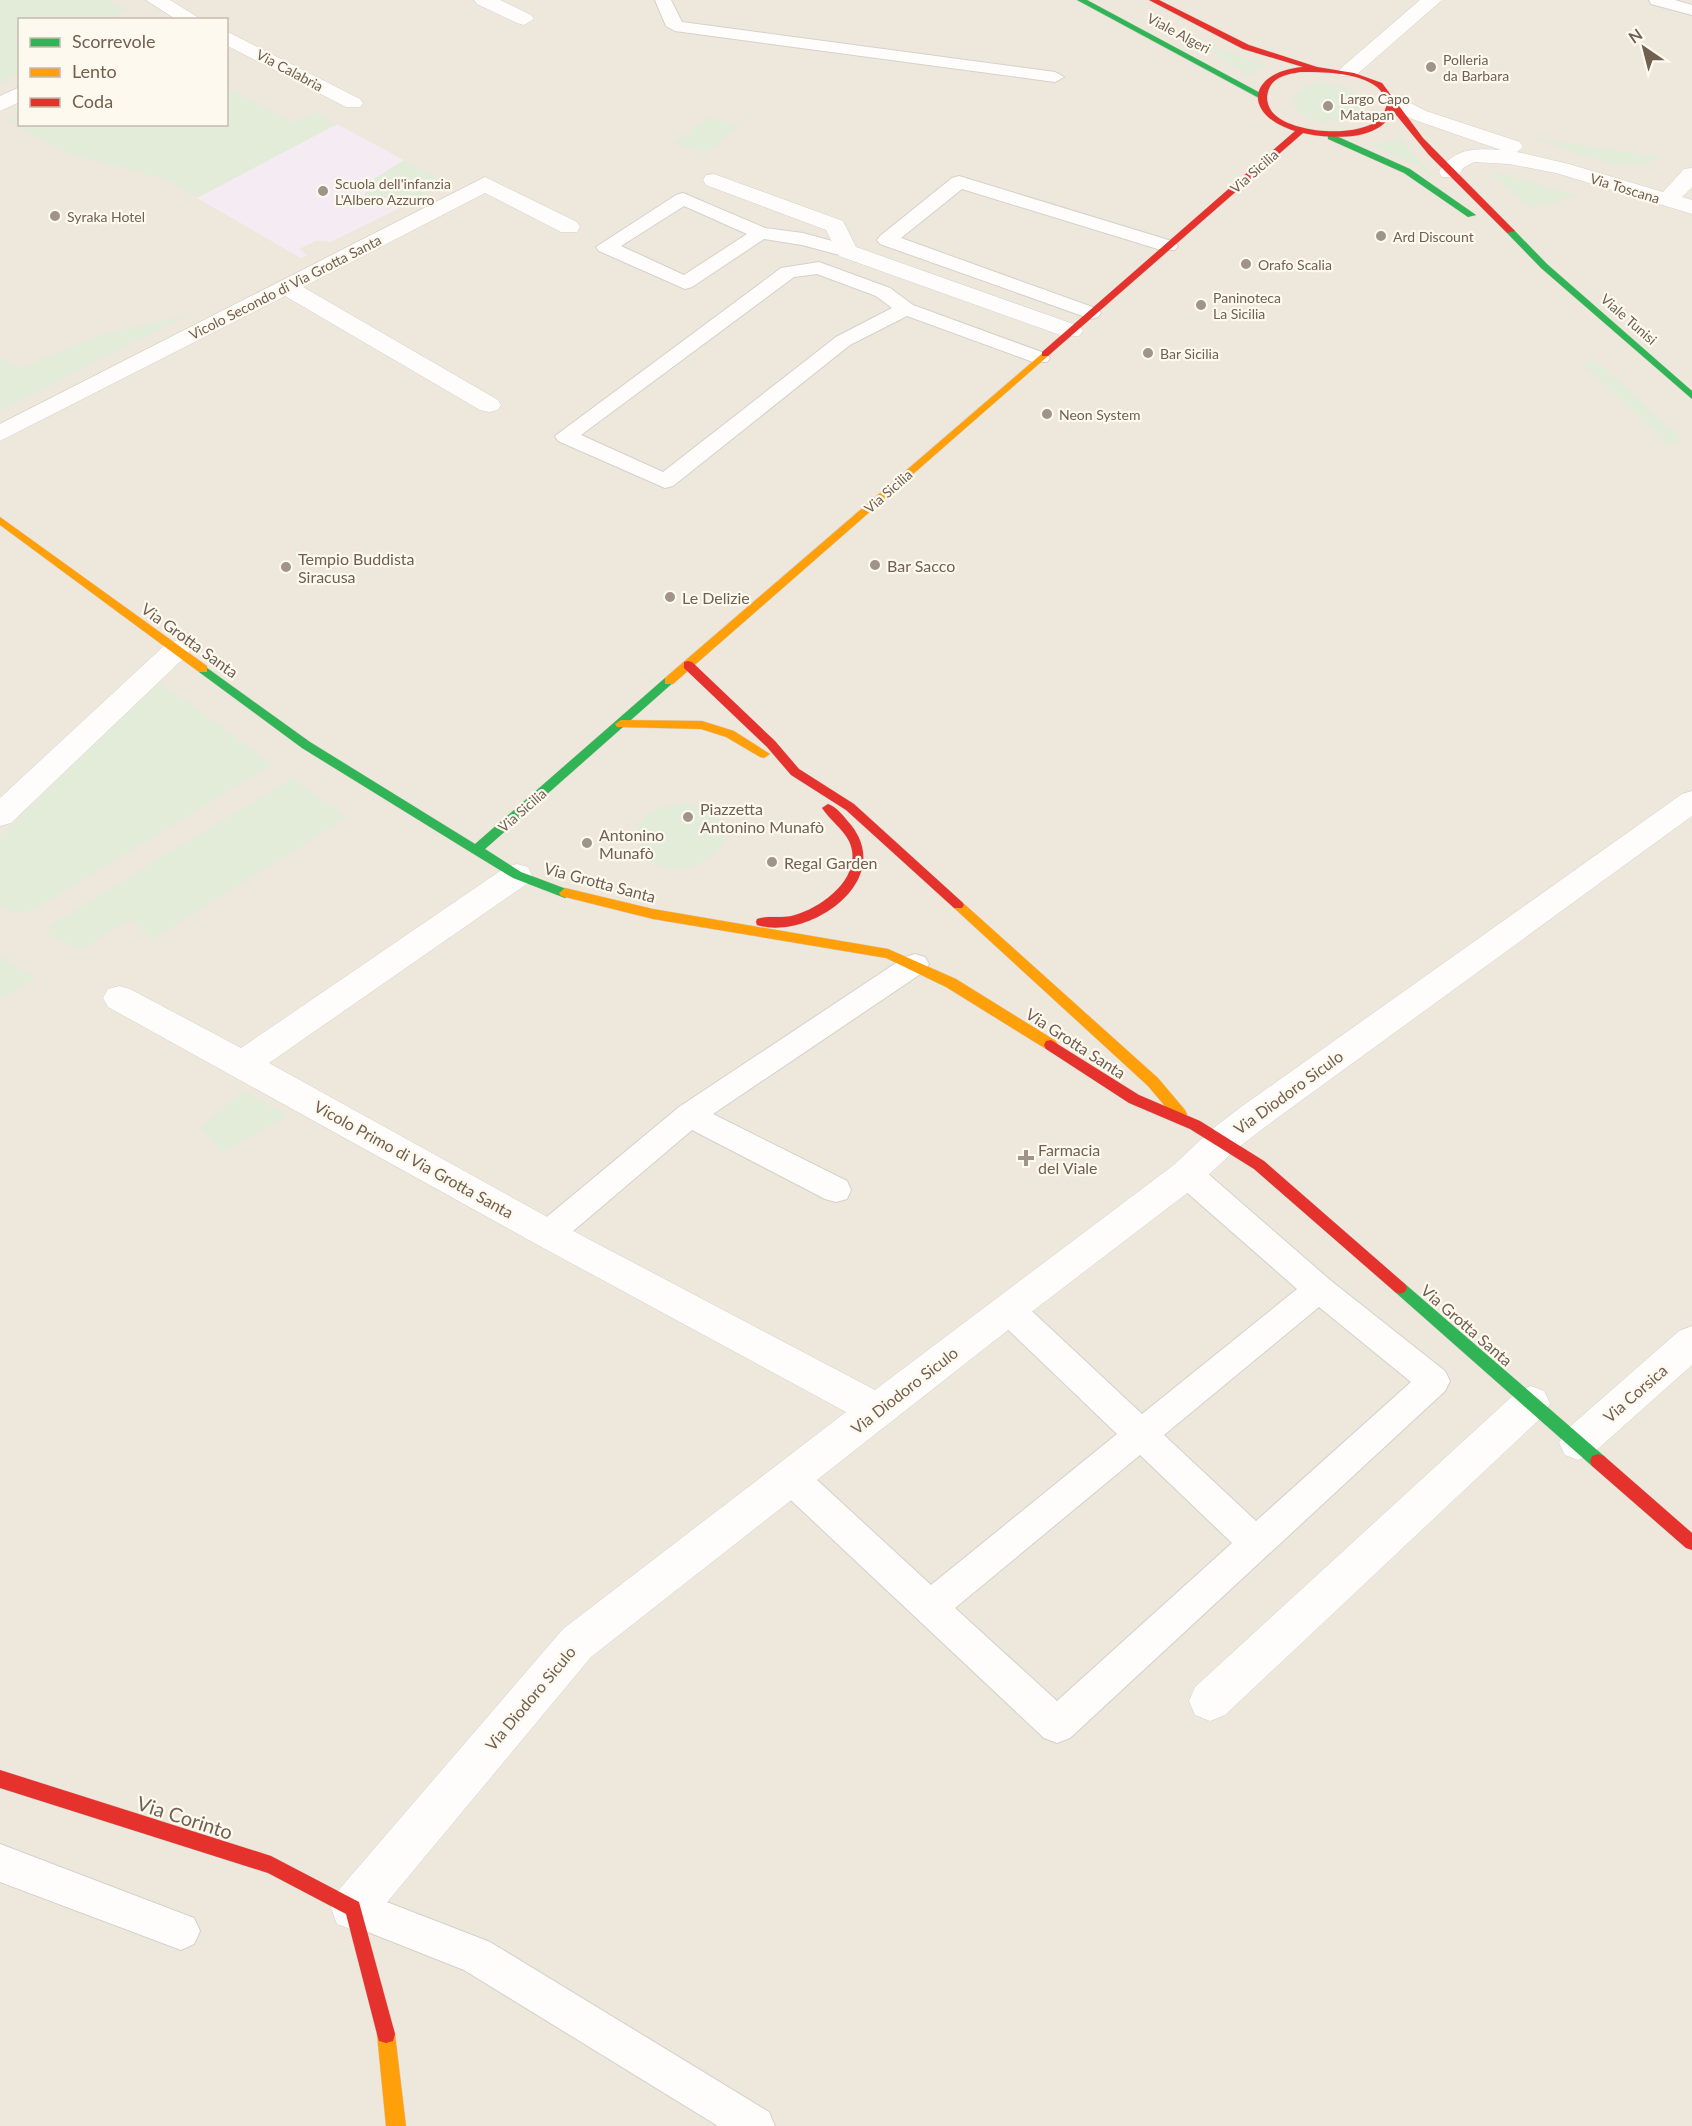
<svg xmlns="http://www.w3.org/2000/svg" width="1692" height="2126" font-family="Lato,sans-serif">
<rect width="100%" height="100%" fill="#f6f4ed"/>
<path fill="#eee7db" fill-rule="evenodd" d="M0,0h1692v2126h-1692zM20,20h206v104h-206z"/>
<path fill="#f4ecf2" d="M337,124l111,60 -117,58 -15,-1 -9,4 -8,4 8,6 -6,3 -104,-60z"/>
<path fill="#e2ecd9" d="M0,0h108l19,10 -16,9 -91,1 -1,53 -19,12z
M1203,44l66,21 -22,11z
M1322,83c16,2 30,5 42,17l-3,14c-19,10 -67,15 -68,-18l12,-10z
M227,87l66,36 23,-11 21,12 -140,74 -28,-18 -106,-28 -53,-31 9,-6 1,9h206z
M709,117l31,9 -34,27 -32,-10z
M1529,137l132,20c-35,21 -95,-9 -132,-20z
M1400,138l36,40 -18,-12 -47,-20z
M404,160l44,24 -35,17 -49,-6 11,-17z
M1498,172l81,24 -48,12 -39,-33z
M188,315l-188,96v-54l20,12 82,-35z
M1596,360l87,80 -16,4 -86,-81z
M158,681l115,83 -238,145 -20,4 -15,-7v-70z
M292,778l54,40 -193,121 -23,-20 -49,31 -33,-17 3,-8z
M685,803c24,3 53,20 34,47 -6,8 -15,11 -23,15 -57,21 -95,-55 -11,-62z
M0,956l36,23 -36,20z
M242,1091l46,24 -67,38 -20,-25z"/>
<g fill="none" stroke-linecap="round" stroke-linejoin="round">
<defs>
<path id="lane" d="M655,0h16l11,22 373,50 9,5 -9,5 -380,-51 -9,-5z
M1649,0h26l17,5v10l-41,-11z
M959,176l216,66 3,4 -3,4h-14l-199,-61 -61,49 197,71 3,4 -3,4 -7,2 -211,-75 -3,-4 3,-4 72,-58z
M683,193l82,35 38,5 51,14 3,4 -10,6 -45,-12 -38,-6 -72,48 -7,2 -86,-38 -3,-4 80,-52zM684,206l63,28 -63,41 -63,-29z
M819,262l71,26 23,17 134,49 3,4 -3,4h-14l-126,-46 -57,29 -177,141 -8,2 -107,-47 -3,-5 226,-168zM817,274l59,22 16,12 -56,29 -173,135 -82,-37 213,-158z
M915,954l10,3 4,7 -4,7 -212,143 134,67 4,9 -4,9 -11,3 -11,-3 -133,-69 -133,113 -11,4 -11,-4 -4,-9 4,-9 142,-118 226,-150z
M1187,1162l11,3 132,115 115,91 5,10 -5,10 -375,347 -13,5 -13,-5 -265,-249 -5,-11 5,-11 12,-4 12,4 128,118 186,-151 -120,-115 -5,-10 5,-10 11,-3 11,3 123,115 155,-125 -121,-106 -4,-9 4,-9zM1319,1307l92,75 -155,139 -92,-86zM1140,1455l92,88 -175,158 -102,-93z
M0,1844l194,74 6,13 -6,13 -13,6 -181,-68z
M353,1889l137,53 279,170 6,14h-57l-254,-156 -124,-49 -6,-13 6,-13z"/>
<path id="street" d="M146,0h24l32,20h-25z
M474,0h26l31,15 3,4 -10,6 -7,-2 -40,-19z
M1420,0h22l-87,76h-14l-3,-4 3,-4z
M226,31l134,68 3,4 -3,4h-14l-120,-62z
M20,87v15l-20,9v-15z
M1389,92l37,19 94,31 3,5 -6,5 52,12 94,28 21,-23 8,-1v19l-10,10 10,3v14l-136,-41 -47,-9 -35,-2 -11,6 -5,9h-16l-3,-5c14,-24 36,-24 62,-22l-89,-31 -30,-17 -3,-4 3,-4z
M714,174l129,47 13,26 223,79 4,5 -4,5h-16l-224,-80 -13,-26 -120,-45 -3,-5 3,-5z
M485,177l92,45 3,5 -3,5h-16l-76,-39 -182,94 195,113 3,5 -3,5 -9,2 -9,-2 -195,-114 -285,145v-17z
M176,641l10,3 4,6 -4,6 -175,167 -11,3v-28l166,-154z
M1692,791v25l-427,311 -30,23 -36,34 -178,136 -430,337 -222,267 -16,6 -16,-6 -6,-16 6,-16 226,-263 283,-217 -310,-168 -428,-237 -5,-9 5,-9 11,-3 11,3 111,59 265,-181 11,-3 11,3 4,8 -4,8 -259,180 291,161 315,166 300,-226 36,-34 30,-23 441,-313z
M1692,1326v39l-101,90 -13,5 -13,-5 -6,-12 6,-12 114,-100z
M1531,1386l13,5 6,12 -6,12 -319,300 -15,6 -15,-6 -6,-14 6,-14 323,-296z"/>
<path id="fast" d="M1077,0h10l179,96 -7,2z
M1328,135h6l76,34 66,46 -8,2 -64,-44 -76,-34z
M1507,229h6l34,35 145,127v8l-151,-131 -34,-35z
M203,665l107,77 165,102 190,-166h8l2,3 -190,168 36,23 48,18 2,3 -6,5 -52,-20 -41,-25 -170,-105 -103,-76v-6z
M1400,1282l5,2 199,172 2,5 -2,5 -6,2 -6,-2 -197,-174 -2,-4 2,-4z"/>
<path id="slow" d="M1045,351l5,3 -2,2 -375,328h-8v-6z
M0,517l207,149v6h-8l-199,-147z
M621,720l81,1 32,10 36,23 -6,4 -4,-1 -34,-20 -25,-8 -84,-2 -2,-3z
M565,888l88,21 235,40 68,30 100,62 2,4 -2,4h-10l-100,-62 -60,-29 -233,-39 -92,-23 -2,-3z
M958,900l4,2 196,176 27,32 2,4 -2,4h-10l-27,-32 -194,-178 -2,-3z
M386,2025l7,2 2,7 11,92h-20l-9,-92 2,-7z"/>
<path id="jam" d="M1149,0h10l90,45 68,22 37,6 28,10 41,55 92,93 -8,2 -78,-78 -36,-44c-13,31 -63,28 -90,22l-255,223h-6v-4l253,-221c-53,-16 -48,-59 8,-64l-60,-18zM1300,72c24,0 57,0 77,15 5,4 8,11 11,16 -3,5 -4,13 -8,16 -22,19 -86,15 -106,-5 -5,-5 -7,-11 -7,-17 2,-19 16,-22 33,-25z
M688,661l4,1 83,79 24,28 55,35 108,98 2,3 -2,3h-8l-108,-98 -55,-35 -24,-28 -83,-79v-6z
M828,804c9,3 17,14 23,21 45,57 -44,116 -94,100l-1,-3 1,-3c13,-4 26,0 38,-4 29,-8 70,-40 54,-74 -7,-13 -19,-21 -27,-33z
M1051,1040l88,55 61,26 64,40 141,123 2,4 -2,4 -5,2 -5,-2 -141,-123 -64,-40 -61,-26 -83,-54 -2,-4 2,-4z
M1598,1454l6,2 88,77v17l-6,-2 -94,-82 -2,-5 2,-5z
M0,1770l271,86 88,46 36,132 -2,7 -7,2 -7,-2 -2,-7 -31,-120 -78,-41 -268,-85z"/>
</defs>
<use href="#lane" stroke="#d5d1cb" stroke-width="2"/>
<use href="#street" stroke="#d5d1cb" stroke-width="1"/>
<use href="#fast" stroke="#d6d1cb" stroke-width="1"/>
<use href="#slow" stroke="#d6d1cb" stroke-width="1"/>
<use href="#jam" stroke="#d6d1cb" stroke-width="1"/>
<use href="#lane" fill="#fefdfc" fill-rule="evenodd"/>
<use href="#street" fill="#fefdfc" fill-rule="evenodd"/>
<use href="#fast" fill="#30b455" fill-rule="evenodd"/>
<use href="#slow" fill="#ff9f0a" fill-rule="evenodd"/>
<use href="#jam" fill="#e5322d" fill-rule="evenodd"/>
</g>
<g fill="#a09387" stroke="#fdf9ef" stroke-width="2">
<circle cx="1431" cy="67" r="6"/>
<circle cx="1328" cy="106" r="6"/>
<circle cx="323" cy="191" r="6"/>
<circle cx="55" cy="216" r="6"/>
<circle cx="1381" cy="236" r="6"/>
<circle cx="1246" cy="264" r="6"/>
<circle cx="1201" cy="305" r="6"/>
<circle cx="1148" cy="353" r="6"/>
<circle cx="1047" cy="414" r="6"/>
<circle cx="875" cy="565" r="6"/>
<circle cx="286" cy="567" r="6"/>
<circle cx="670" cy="597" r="6"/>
<circle cx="688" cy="817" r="6"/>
<circle cx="587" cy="843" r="6"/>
<circle cx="772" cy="862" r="6"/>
<path d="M1023 1149h6v6h6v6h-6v6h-6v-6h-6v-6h6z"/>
</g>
<g text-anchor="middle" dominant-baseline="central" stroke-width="4.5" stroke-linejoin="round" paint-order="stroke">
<g font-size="14" fill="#715f50" stroke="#fdf9ef">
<text transform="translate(1179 33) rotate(28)">Viale Algeri</text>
<text transform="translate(290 70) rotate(28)">Via Calabria</text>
<text transform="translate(1254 171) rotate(-41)">Via Sicilia</text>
<text transform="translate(1625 188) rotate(17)">Via Toscana</text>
<text transform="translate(285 287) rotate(-27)">Vicolo Secondo di Via Grotta Santa</text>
<text transform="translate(1629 319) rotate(41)">Viale Tunisi</text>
<text transform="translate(888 491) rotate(-41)">Via Sicilia</text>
<text transform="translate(522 810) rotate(-41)">Via Sicilia</text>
</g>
<g font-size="14" fill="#715f50" stroke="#fdf9ef" text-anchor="start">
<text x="1443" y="59">Polleria<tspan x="1443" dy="16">da Barbara</tspan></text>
<text x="1340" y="98">Largo Capo<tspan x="1340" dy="16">Matapan</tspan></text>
<text x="335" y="183">Scuola dell'infanzia<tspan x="335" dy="16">L'Albero Azzurro</tspan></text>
<text x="67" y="216">Syraka Hotel</text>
<text x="1393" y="236">Ard Discount</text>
<text x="1258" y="264">Orafo Scalia</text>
<text x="1213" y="297">Paninoteca<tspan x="1213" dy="16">La Sicilia</tspan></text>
<text x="1160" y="353">Bar Sicilia</text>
<text x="1059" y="414">Neon System</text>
</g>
<g font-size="16" fill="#715f50" stroke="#fdf9ef" text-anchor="start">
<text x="298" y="558">Tempio Buddista<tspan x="298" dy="18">Siracusa</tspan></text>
<text x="887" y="565">Bar Sacco</text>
<text x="682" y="597">Le Delizie</text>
<text x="700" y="808">Piazzetta<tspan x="700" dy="18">Antonino Munafò</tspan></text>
<text x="599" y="834">Antonino<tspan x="599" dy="18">Munafò</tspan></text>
<text x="784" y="862">Regal Garden</text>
<text x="1038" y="1149">Farmacia<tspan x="1038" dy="18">del Viale</tspan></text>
</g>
<g font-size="16" fill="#715f50" stroke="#fdf9ef">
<text transform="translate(190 640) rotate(36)">Via Grotta Santa</text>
<text transform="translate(600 882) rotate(15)">Via Grotta Santa</text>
<text transform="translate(1076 1043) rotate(33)">Via Grotta Santa</text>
<text transform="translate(1288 1092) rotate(-36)">Via Diodoro Siculo</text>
<text transform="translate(414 1159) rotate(29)">Vicolo Primo di Via Grotta Santa</text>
<text transform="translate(1467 1325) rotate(41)">Via Grotta Santa</text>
<text transform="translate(904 1390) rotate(-38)">Via Diodoro Siculo</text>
<text transform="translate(1635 1393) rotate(-41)">Via Corsica</text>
<text transform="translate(530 1698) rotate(-50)">Via Diodoro Siculo</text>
</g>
<g font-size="20" fill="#715f50" stroke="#fdf9ef">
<text transform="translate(185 1817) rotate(18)">Via Corinto</text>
</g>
</g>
<rect x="18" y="18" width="210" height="108" fill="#fdf9ef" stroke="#c5bbaf" stroke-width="1.5"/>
<rect x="30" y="38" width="30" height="9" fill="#30b455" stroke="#c5bbaf" stroke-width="1.5"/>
<text x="72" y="48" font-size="18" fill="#715f50">Scorrevole</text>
<rect x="30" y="68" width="30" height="9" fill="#ff9f0a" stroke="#c5bbaf" stroke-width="1.5"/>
<text x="72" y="78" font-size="18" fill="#715f50">Lento</text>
<rect x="30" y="98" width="30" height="9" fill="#e5322d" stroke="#c5bbaf" stroke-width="1.5"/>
<text x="72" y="108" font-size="18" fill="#715f50">Coda</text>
<g transform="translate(1644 48) rotate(325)" stroke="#fdf9ef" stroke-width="4.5" paint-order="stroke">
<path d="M0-4.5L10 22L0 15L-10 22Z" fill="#715f50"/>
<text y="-9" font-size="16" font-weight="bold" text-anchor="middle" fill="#715f50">N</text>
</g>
</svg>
